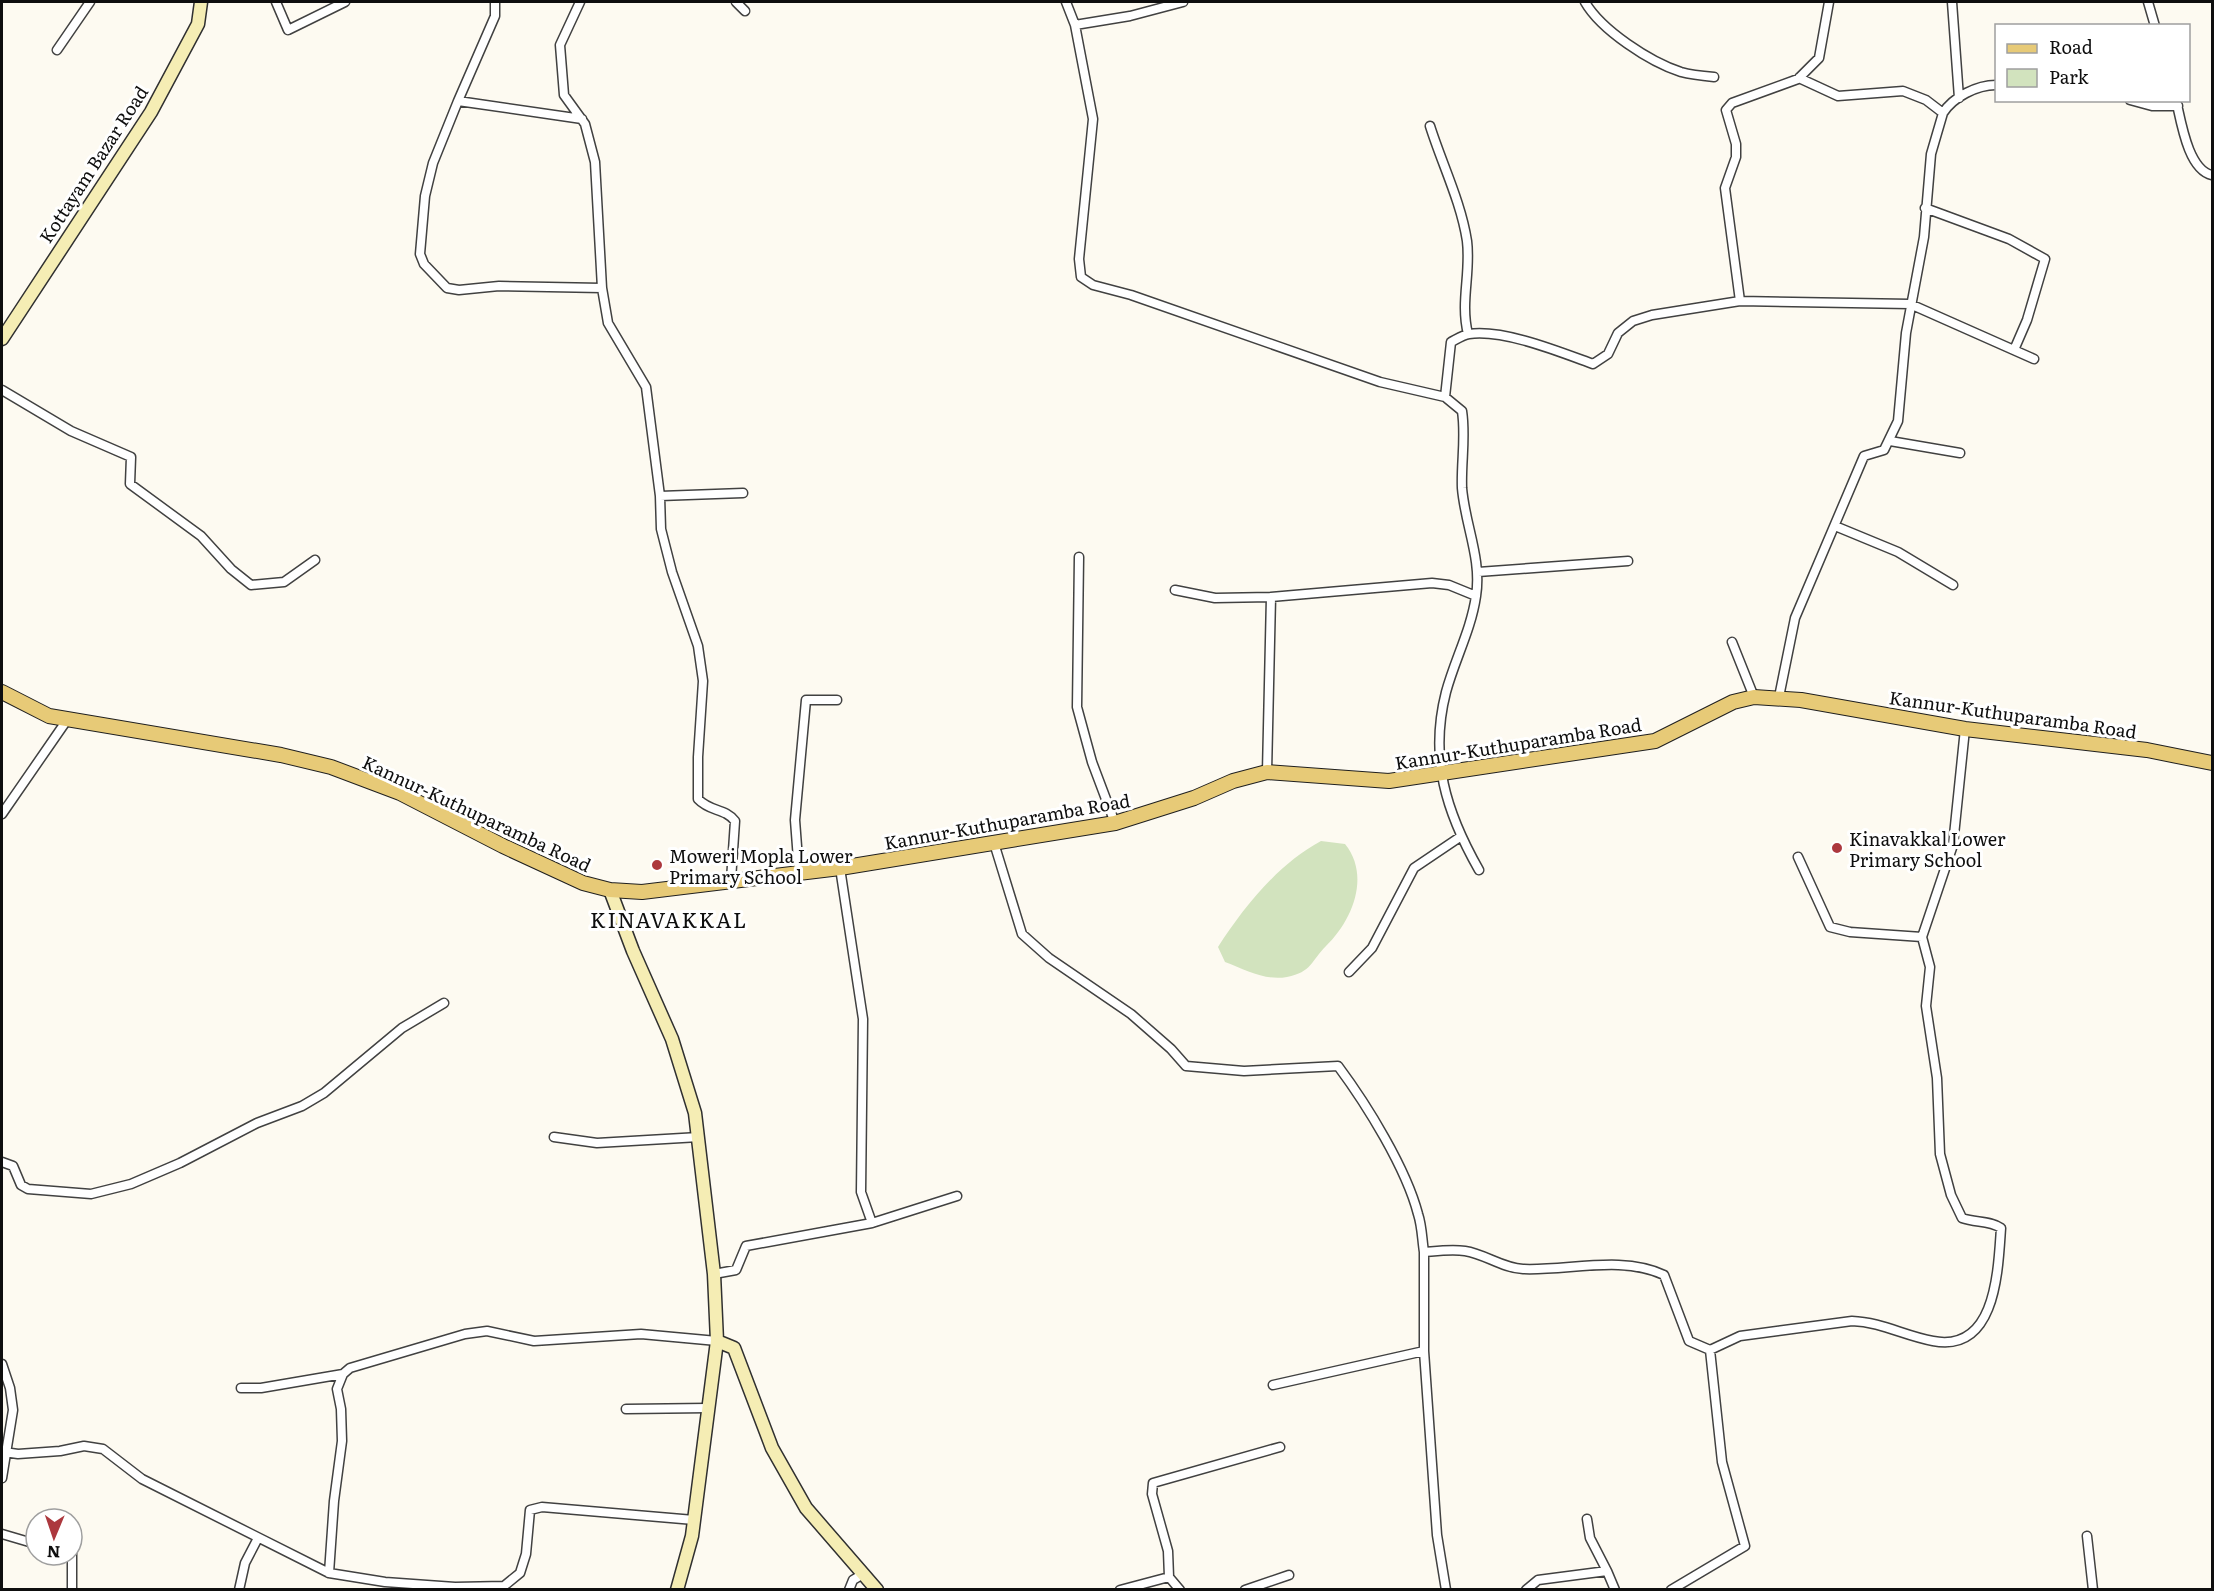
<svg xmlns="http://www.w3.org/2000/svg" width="2214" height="1591" font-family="Literata,serif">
<rect width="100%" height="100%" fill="#fdfaf1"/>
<path fill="#d2e3be" d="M1321,841l24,3c26,32 7,77 -19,102 -15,15 -14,26 -39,31 -22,4 -41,-7 -62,-15l-7,-15c26,-40 60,-83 103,-106z"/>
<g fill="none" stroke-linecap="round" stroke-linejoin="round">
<defs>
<path id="minor" d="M276,2l12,28 57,-28
M495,2v14l-37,85 124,18
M580,2l-20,43 4,50 21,29 10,38 7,126 6,35 38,64 14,109 1,33 11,43 26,74 5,35 -5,76v42c12,13 27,9 37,22l-4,59
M736,2l9,9
M1066,2l9,23 18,94 -14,140 2,18 12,8 38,10 249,87 65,15 17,14c4,26 -1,51 0,77 3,37 20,71 14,108 -5,34 -21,63 -30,96 -17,66 0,120 33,178
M1585,2c16,28 65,60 96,70 11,3 22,4 33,5
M1952,2l7,96
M2148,2l7,24
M1075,25l55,-9 53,-14
M57,50l33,-48
M2130,100l22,6h26
M2176,100c5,21 12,70 36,75
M458,101l-25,62 -8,33 -5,58 4,10 23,24 12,2 40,-4 103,2
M1943,113c10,-16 34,-28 53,-28
M1430,126c12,38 31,76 37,115 4,32 -7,61 1,93
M1925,208l84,31 36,20 -18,61 -13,30
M1740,301l170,3 124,55
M2,390l69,41 60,26 -1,27 71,52 30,33 20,16 33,-3 31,-22
M1445,397l6,-55c6,-3 12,-7 18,-8 35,-5 91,18 124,30l15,-10 10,-21 15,-12 19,-6 88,-14 -15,-113 11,-31v-13l-10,-34 6,-7 66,-24 21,-21 10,-56
M1890,441l70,12
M660,496l83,-3
M1835,526l63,26 55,33
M1079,557l-2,150 15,55 23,61
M1478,572l150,-11
M1175,590l40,8 56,-1
M1732,642l22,55
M1779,697l16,-79 69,-162 20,-6 14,-29 8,-88 18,-96 7,-83 12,-41 -17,-13 -23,-9 -65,5 -39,-18
M1267,772l4,-175 161,-14 17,2 27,11
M2,814l65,-94
M994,843l28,91 27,24 82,56 40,35 15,17 58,5 94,-5c29,39 68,102 80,148 4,12 4,25 6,38 13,-1 28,-3 41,-1 20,3 37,17 58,18 45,2 99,-14 141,6l25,66 21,9 12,112 23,84 -74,44
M1798,857l32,70 20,5 72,5
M799,873l-4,-53 11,-120h31
M1349,972l23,-24 42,-80 46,-31
M554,1137l43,6 102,-6
M2,1162l11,4 8,19 7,4 63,5 40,-10 49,-21 77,-40 45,-17 22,-13 78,-65 42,-25
M872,1223l85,-27
M1424,1252v99l13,184 9,55
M714,1274l22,-4 10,-24 126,-23 -11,-31 2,-173 -23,-151
M1710,1350l30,-14 112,-15c29,1 53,15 81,20 63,12 65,-70 68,-113 -12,-8 -25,-5 -39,-10l-11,-23 -11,-41 -3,-76 -11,-72 4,-39 -8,-30 31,-92 12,-116
M2,1364l8,24 3,22 -11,68
M1273,1385l151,-34
M241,1388h20l82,-14
M626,1409l82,-1
M4,1452l14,2 42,-3 24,-5 19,3 39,30 187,94 5,-72 8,-60 -1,-32 -4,-20 6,-15 7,-6 115,-34 22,-3 47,10 107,-7 76,7
M1587,1519l3,19 17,33
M2,1534l34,10
M2087,1536l6,54
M72,1553v37
M329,1573l56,9 70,5 49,-1 16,-13 6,-19 4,-44 12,-3 152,13
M239,1590l6,-27 13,-25
M849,1590l4,-10 10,-6
M1120,1590l49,-13
M1180,1590l-11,-13 -1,-26 -16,-57 1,-11 127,-36
M1245,1590l44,-15
M1526,1590l12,-10 69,-9 8,19"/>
<path id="secondary" d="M2,339l149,-227 47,-88 3,-22
M610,890l23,61 39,88 23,74 19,161 3,67 -25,195 -15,54
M717,1341l17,7 38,100 34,60 71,82"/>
<path id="primary" d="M2,692l47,24 232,39 50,12 69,26 103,53 80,37 27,7 32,2 198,-24 275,-45 79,-25 39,-17 34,-9 122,9 266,-40 78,-39 21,-5 47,3 164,29 182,21 65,13"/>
</defs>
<use href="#minor" stroke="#414141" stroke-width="11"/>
<use href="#secondary" stroke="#303030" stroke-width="15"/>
<use href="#primary" stroke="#1f1f1f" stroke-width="16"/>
<use href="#minor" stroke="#fff" stroke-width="8"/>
<use href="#secondary" stroke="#f5edb4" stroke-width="12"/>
<use href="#primary" stroke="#e7ca77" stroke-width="14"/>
</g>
<g fill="#ac383e" stroke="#fff" stroke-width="2">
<circle cx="1837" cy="848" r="6"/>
<circle cx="657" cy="865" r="6"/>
</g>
<g text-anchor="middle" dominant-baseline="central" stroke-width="6" stroke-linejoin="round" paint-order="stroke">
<g font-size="18" fill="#0e0e0e" stroke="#fff">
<text transform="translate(93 164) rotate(-57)">Kottayam Bazar Road</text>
<text transform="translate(2013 714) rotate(8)">Kannur-Kuthuparamba Road</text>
<text transform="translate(1518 743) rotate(-9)">Kannur-Kuthuparamba Road</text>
<text transform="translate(477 813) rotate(25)">Kannur-Kuthuparamba Road</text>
<text transform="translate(1007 821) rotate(-10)">Kannur-Kuthuparamba Road</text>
</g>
<g font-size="18" fill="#0e0e0e" stroke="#fff" text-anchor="start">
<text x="1849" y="838">Kinavakkal Lower<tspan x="1849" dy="21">Primary School</tspan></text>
<text x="669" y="855">Moweri Mopla Lower<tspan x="669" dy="21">Primary School</tspan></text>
</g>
<g font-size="21" letter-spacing="1.5" fill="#0e0e0e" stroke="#fff">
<text x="669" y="918">KINAVAKKAL</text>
</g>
</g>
<rect width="2214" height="1591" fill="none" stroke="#0e0e0e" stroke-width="6"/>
<rect x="1995" y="24" width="195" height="78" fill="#ffffff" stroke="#9f9f9f" stroke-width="1.5"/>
<rect x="2007" y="44" width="30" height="9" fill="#e7ca77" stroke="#9f9f9f" stroke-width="1.5"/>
<text x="2049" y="54" font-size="18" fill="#0e0e0e">Road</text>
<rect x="2007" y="69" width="30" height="18" fill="#d2e3be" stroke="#9f9f9f" stroke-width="1.5"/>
<text x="2049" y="84" font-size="18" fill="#0e0e0e">Park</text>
<g transform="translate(54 1537) rotate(182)"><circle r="28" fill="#ffffff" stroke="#9f9f9f" stroke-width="1.5"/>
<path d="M0-4.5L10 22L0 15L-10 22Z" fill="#ac383e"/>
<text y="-9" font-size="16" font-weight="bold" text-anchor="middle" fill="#0e0e0e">N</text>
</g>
</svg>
